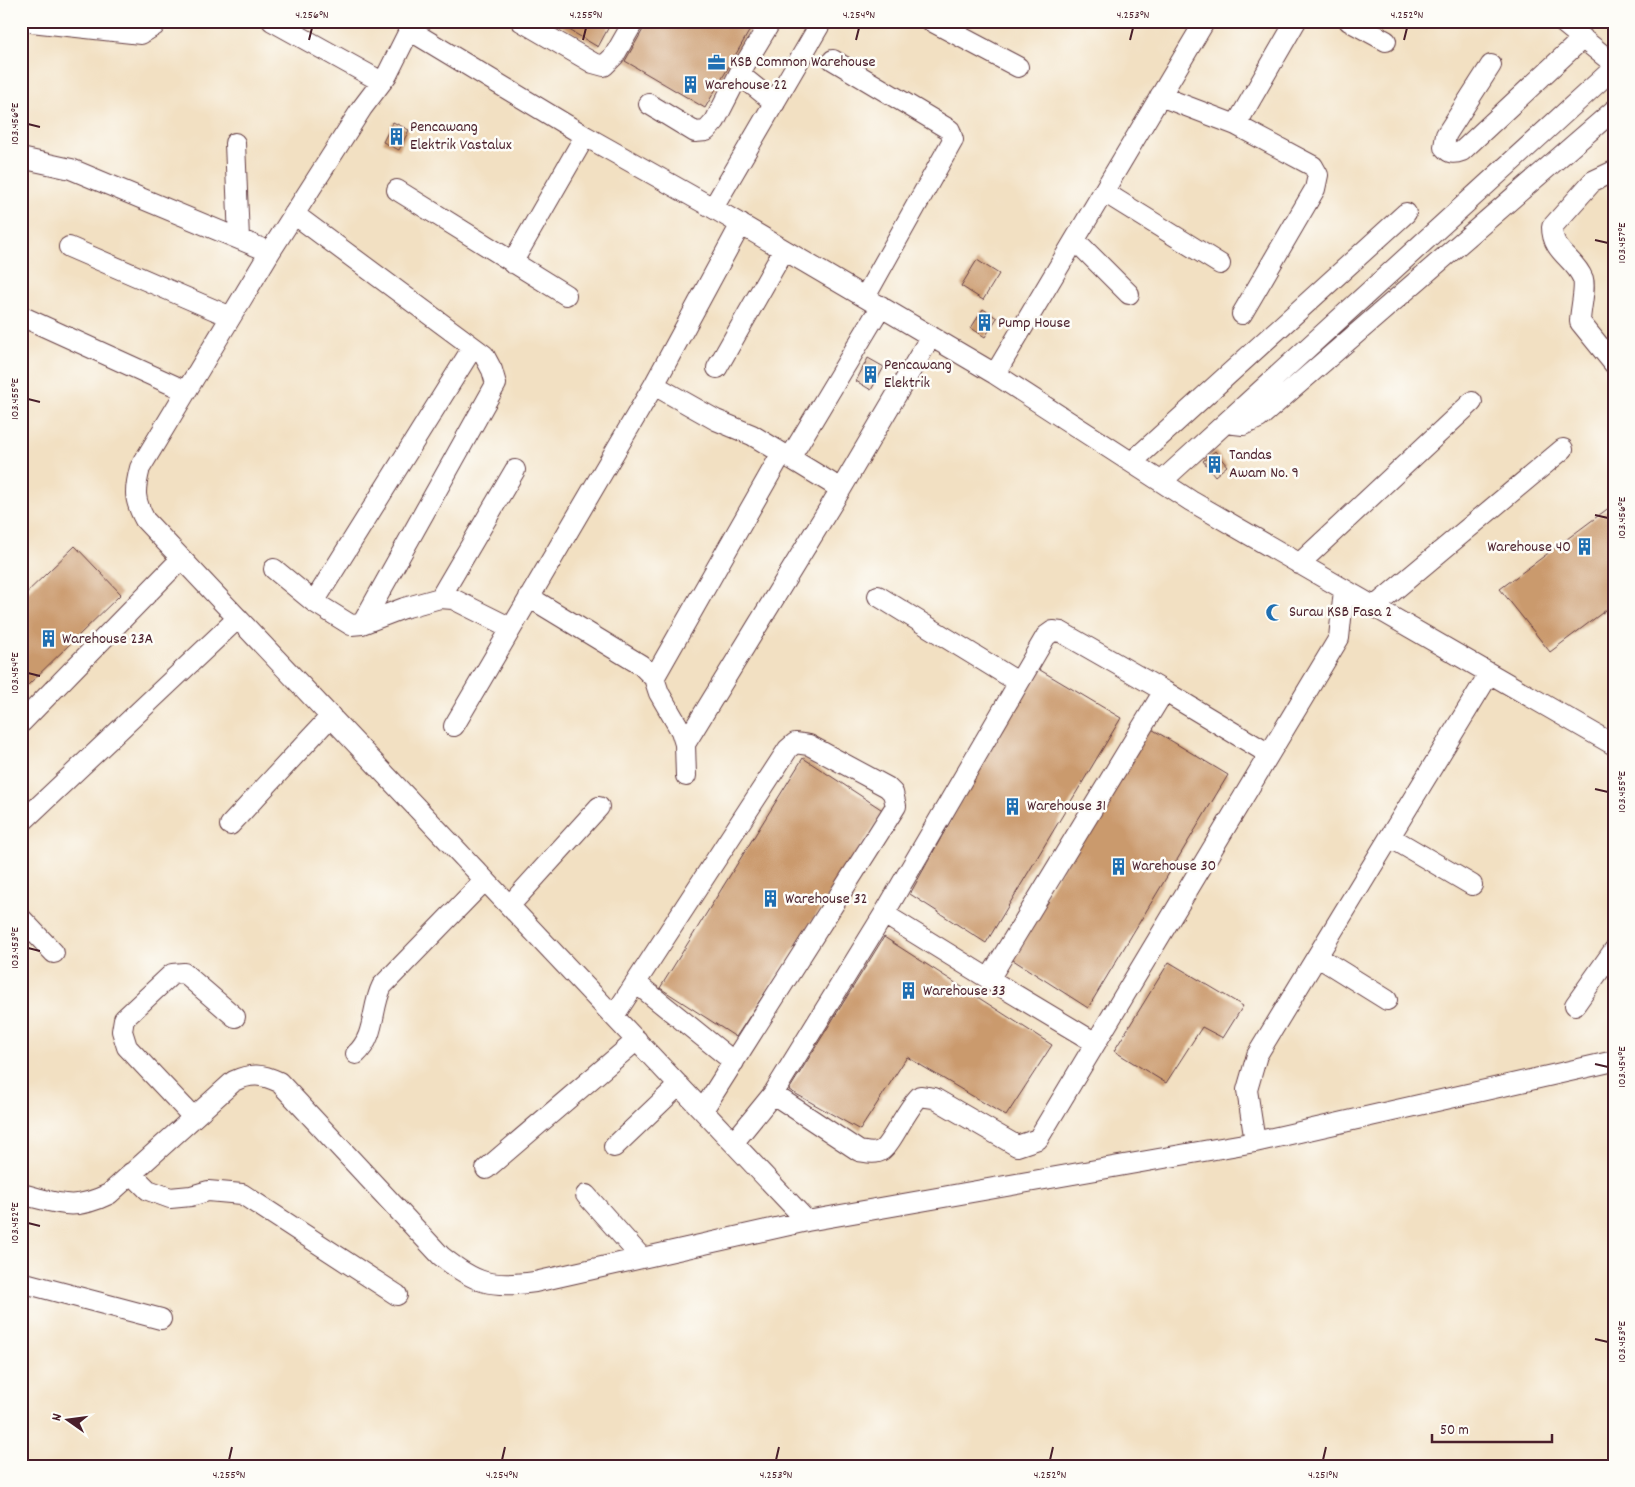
<svg xmlns="http://www.w3.org/2000/svg" width="1635" height="1487" font-family="Dekko,sans-serif">
<rect width="100%" height="100%" fill="#fdfcf7"/>
<filter id="ink" filterUnits="userSpaceOnUse"><feTurbulence type="fractalNoise" baseFrequency=".02" numOctaves="2"/><feDisplacementMap in="SourceGraphic" scale="10" xChannelSelector="R" yChannelSelector="G"/><feConvolveMatrix kernelMatrix="1 2 1 2 8 2 1 2 1" color-interpolation-filters="sRGB"/></filter>
<filter id="wash" filterUnits="userSpaceOnUse"><feTurbulence type="fractalNoise" baseFrequency=".0096" numOctaves="4" result="noise"/><feDisplacementMap in="SourceGraphic" scale="20" xChannelSelector="R" yChannelSelector="G"/><feGaussianBlur stdDeviation="1.12" result="paint"/><feColorMatrix in="noise" values="0 0 0 0 0 0 0 0 0 0 0 0 0 0 0 0 0 1.4 0 .05"/><feComposite in="paint" operator="in"/></filter>
<g filter="url(#wash)">
<rect width="100%" height="100%" fill="#f2e0c2"/>
<g id="blocks">
<path fill="#ca9a6d" d="M554,21h58l-14,26z
M648,21h107l-50,87 -80,-47z
M393,122l16,8 -10,20 -16,-8z
M977,260l22,14 -16,26 -22,-14z
M983,309l14,9 -12,19 -14,-9z
M868,358l16,9 -13,23 -15,-9z
M1215,451l12,15 -12,10 -12,-15z
M1614,504v100l-64,48 -50,-63z
M75,546l46,48 -94,92 -6,-5v-83z
M1035,667l86,51 -135,225 -76,-49z
M1145,725l83,50 -140,233 -78,-50z
M803,758l81,53 -148,226 -76,-49z
M884,937l168,108 -46,71 -99,-59 -47,73 -71,-40z
M1169,962l74,44 -20,32 -21,-11 -36,56 -52,-32z"/>
</g>
</g>
<g filter="url(#ink)">
<use href="#blocks" fill-opacity="0" stroke="#633c42" stroke-width="1"/>
<g fill="none" stroke-linecap="round" stroke-linejoin="round">
<defs>
<path id="minor" d="M22,21l119,13 13,-8v-5
M272,21l110,61
M414,21l-27,54 -25,33 -92,144 -130,216c-6,23 -6,32 5,52l662,701
M521,21l72,42 11,3 10,-10 20,-35
M771,21l-32,53 36,29
M931,21l87,46
M1349,21l37,20
M1561,21l53,43
M411,31l174,105 128,72 282,166 196,127 423,244
M833,60l117,70 3,10 -88,157
M1491,65l-45,70 -2,12c6,7 10,7 18,4l121,-113
M1160,96l76,29 77,41 5,9 -3,14 -73,125
M649,104l46,28 11,-1 9,-10 24,-47
M1236,125l60,-104
M235,143l4,96
M21,158l50,11 199,83
M1614,171l-21,10 -41,46c0,26 23,31 31,52 3,10 -3,31 -3,43l34,42
M397,190l169,105
M1104,192l116,72
M713,208l109,-187
M294,214l190,141 8,15 4,14 -134,240
M1075,240l54,54
M69,247l162,70
M512,263l73,-127
M21,316l165,75
M717,368l67,-118
M995,374l210,-353
M654,385l62,35 36,15 89,54
M1226,423l17,2 16,-7 355,-308
M790,458l91,-152
M1132,462l274,-249
M1162,481l452,-413
M1299,564l173,-162
M274,569l40,33 37,23 11,-1 42,-16 36,-10 13,1 58,29
M878,596l140,86
M529,597l112,68 13,13 5,15 22,38 4,13 1,32
M440,598l75,-128
M314,602l159,-255
M1374,607l189,-158
M654,678l128,-225
M22,722l159,-163
M454,726l200,-341 87,-161
M685,744l156,-255 90,-153
M21,823l217,-205
M230,825l101,-109
M1390,837l82,48
M510,905l89,-98
M884,914l162,-278 7,-5 8,1 103,59
M21,918l33,35
M1318,957l69,43
M989,979l105,63
M636,983l98,79
M1575,1005l39,-55
M614,1016l174,-267 7,-6 14,2 78,42 6,6 3,13 -193,304
M356,1054c20,-18 15,-46 26,-68l103,-106
M773,1094l86,57c7,1 16,4 23,-1 10,-7 24,-41 38,-54l14,2 83,48 21,-7 301,-501 5,-48
M193,1117l-66,-70 -5,-16 2,-12 48,-45 12,-1 51,44
M734,1142l39,-48 111,-180 105,65 175,-288 105,63
M1255,1142l-8,-52 10,-35 232,-381
M614,1147l65,-62
M486,1169l151,-129
M131,1173l17,17 22,8 21,-2 17,-5 34,3 155,101
M21,1194c38,9 51,18 88,0l125,-113c17,-8 28,-7 45,1l162,174c35,28 50,32 94,26l272,-61 448,-79 359,-81
M586,1195l56,63
M21,1282l140,37"/>
</defs>
<use href="#minor" stroke="#633c42" stroke-width="22"/>
<use href="#minor" stroke="#fff" stroke-width="20"/>
</g>
</g>
<path fill="none" stroke="#4a1f2b" stroke-width="2" d="M309,40l3,-12M583,40l3,-12M856,40l3,-12M1130,40l3,-12M1404,40l3,-12M28,124l12,3M1595,240l13,3M28,399l12,3M1595,515l13,3M28,673l12,3M1595,789l13,3M28,948l12,3M1595,1064l13,3M28,1223l12,3M1595,1339l13,3M229,1460l3,-13M502,1460l3,-13M776,1460l3,-13M1050,1460l3,-13M1323,1460l3,-13"/>
<defs>
<symbol id="office-bare" viewBox="-9 -9 18 18"><path d="M-6-3h4V-5.5h4V-3h4V5H-6ZM-1-4.5V-3h2v-1.5ZM-6 0V1H6V0Z" fill="#1f6fb2" stroke="#fdfcf7" stroke-width="2.5" paint-order="stroke"/></symbol>
<symbol id="building-bare" viewBox="-9 -9 18 18"><path d="M-4-6H4V6H1V3H-1V6H-4ZM-2.5-4.3h1.7v1.8h-1.7ZM.8-4.3h1.7v1.8H.8ZM-2.5-1h1.7V.8h-1.7ZM.8-1h1.7V.8H.8Z" fill="#1f6fb2" stroke="#fdfcf7" stroke-width="2.5" paint-order="stroke"/></symbol>
<symbol id="mosque-bare" viewBox="-9 -9 18 18"><path d="M3.5-4.9A6 6 0 1 0 3.5 4.9A5 5 0 1 1 3.5-4.9Z" fill="#1f6fb2" stroke="#fdfcf7" stroke-width="2.5" paint-order="stroke"/></symbol>
</defs>
<g fill-rule="evenodd">
<use href="#office-bare" x="704" y="50" width="25" height="25"/>
<use href="#building-bare" x="678" y="72" width="25" height="25"/>
<use href="#building-bare" x="384" y="124" width="25" height="25"/>
<use href="#building-bare" x="972" y="310" width="25" height="25"/>
<use href="#building-bare" x="858" y="362" width="25" height="25"/>
<use href="#building-bare" x="1202" y="452" width="25" height="25"/>
<use href="#building-bare" x="1572" y="534" width="25" height="25"/>
<use href="#mosque-bare" x="1262" y="600" width="25" height="25"/>
<use href="#building-bare" x="36" y="626" width="25" height="25"/>
<use href="#building-bare" x="1000" y="794" width="25" height="25"/>
<use href="#building-bare" x="1106" y="854" width="25" height="25"/>
<use href="#building-bare" x="758" y="886" width="25" height="25"/>
<use href="#building-bare" x="896" y="978" width="25" height="25"/>
</g>
<g text-anchor="middle" dominant-baseline="central" stroke-width="5" stroke-linejoin="round" paint-order="stroke">
<g font-size="16" fill="#4a1f2b" stroke="#fdfcf7" text-anchor="start">
<text x="730" y="62">KSB Common Warehouse</text>
<text x="705" y="85">Warehouse 22</text>
<text x="410" y="127">Pencawang<tspan x="410" dy="18">Elektrik Vastalux</tspan></text>
<text x="998" y="323">Pump House</text>
<text x="884" y="365">Pencawang<tspan x="884" dy="18">Elektrik</tspan></text>
<text x="1229" y="455">Tandas<tspan x="1229" dy="18">Awam No. 9</tspan></text>
<text x="1571" y="547" text-anchor="end">Warehouse 40</text>
<text x="1289" y="612">Surau KSB Fasa 2</text>
<text x="62" y="639">Warehouse 23A</text>
<text x="1027" y="806">Warehouse 31</text>
<text x="1132" y="866">Warehouse 30</text>
<text x="785" y="899">Warehouse 32</text>
<text x="923" y="991">Warehouse 33</text>
</g>
</g>
<rect width="1635" height="1487" fill="none" stroke="#fdfcf7" stroke-width="55"/>
<g transform="translate(68 1420) rotate(284)" stroke="#fdfcf7" stroke-width="4" paint-order="stroke">
<path d="M0-4L9 19L0 12L-9 19Z" fill="#4a1f2b"/>
<text y="-8" font-size="14" font-weight="bold" text-anchor="middle" fill="#4a1f2b">N</text>
</g>
<path d="M1432 1434v8h120v-8" fill="none" stroke="#4a1f2b" stroke-width="2.5"/>
<text x="1440" y="1434" font-size="15" fill="#4a1f2b" stroke="#fdfcf7" stroke-width="4" paint-order="stroke">50 m</text>
<rect x="28" y="28" width="1580" height="1432" fill="none" stroke="#4a1f2b" stroke-width="2"/>
<g font-size="12" text-anchor="middle" fill="#4a1f2b">
<text x="312" y="18">4.256°N</text>
<text x="586" y="18">4.255°N</text>
<text x="859" y="18">4.254°N</text>
<text x="1133" y="18">4.253°N</text>
<text x="1407" y="18">4.252°N</text>
<text transform="translate(14 124) rotate(-90)" y="4">103.456°E</text>
<text transform="translate(1621 243) rotate(-90)" y="4">103.457°E</text>
<text transform="translate(14 399) rotate(-90)" y="4">103.455°E</text>
<text transform="translate(1621 518) rotate(-90)" y="4">103.456°E</text>
<text transform="translate(14 673) rotate(-90)" y="4">103.454°E</text>
<text transform="translate(1621 792) rotate(-90)" y="4">103.455°E</text>
<text transform="translate(14 948) rotate(-90)" y="4">103.453°E</text>
<text transform="translate(1621 1067) rotate(-90)" y="4">103.454°E</text>
<text transform="translate(14 1223) rotate(-90)" y="4">103.452°E</text>
<text transform="translate(1621 1342) rotate(-90)" y="4">103.453°E</text>
<text x="229" y="1478">4.255°N</text>
<text x="502" y="1478">4.254°N</text>
<text x="776" y="1478">4.253°N</text>
<text x="1050" y="1478">4.252°N</text>
<text x="1323" y="1478">4.251°N</text>
</g>
</svg>
